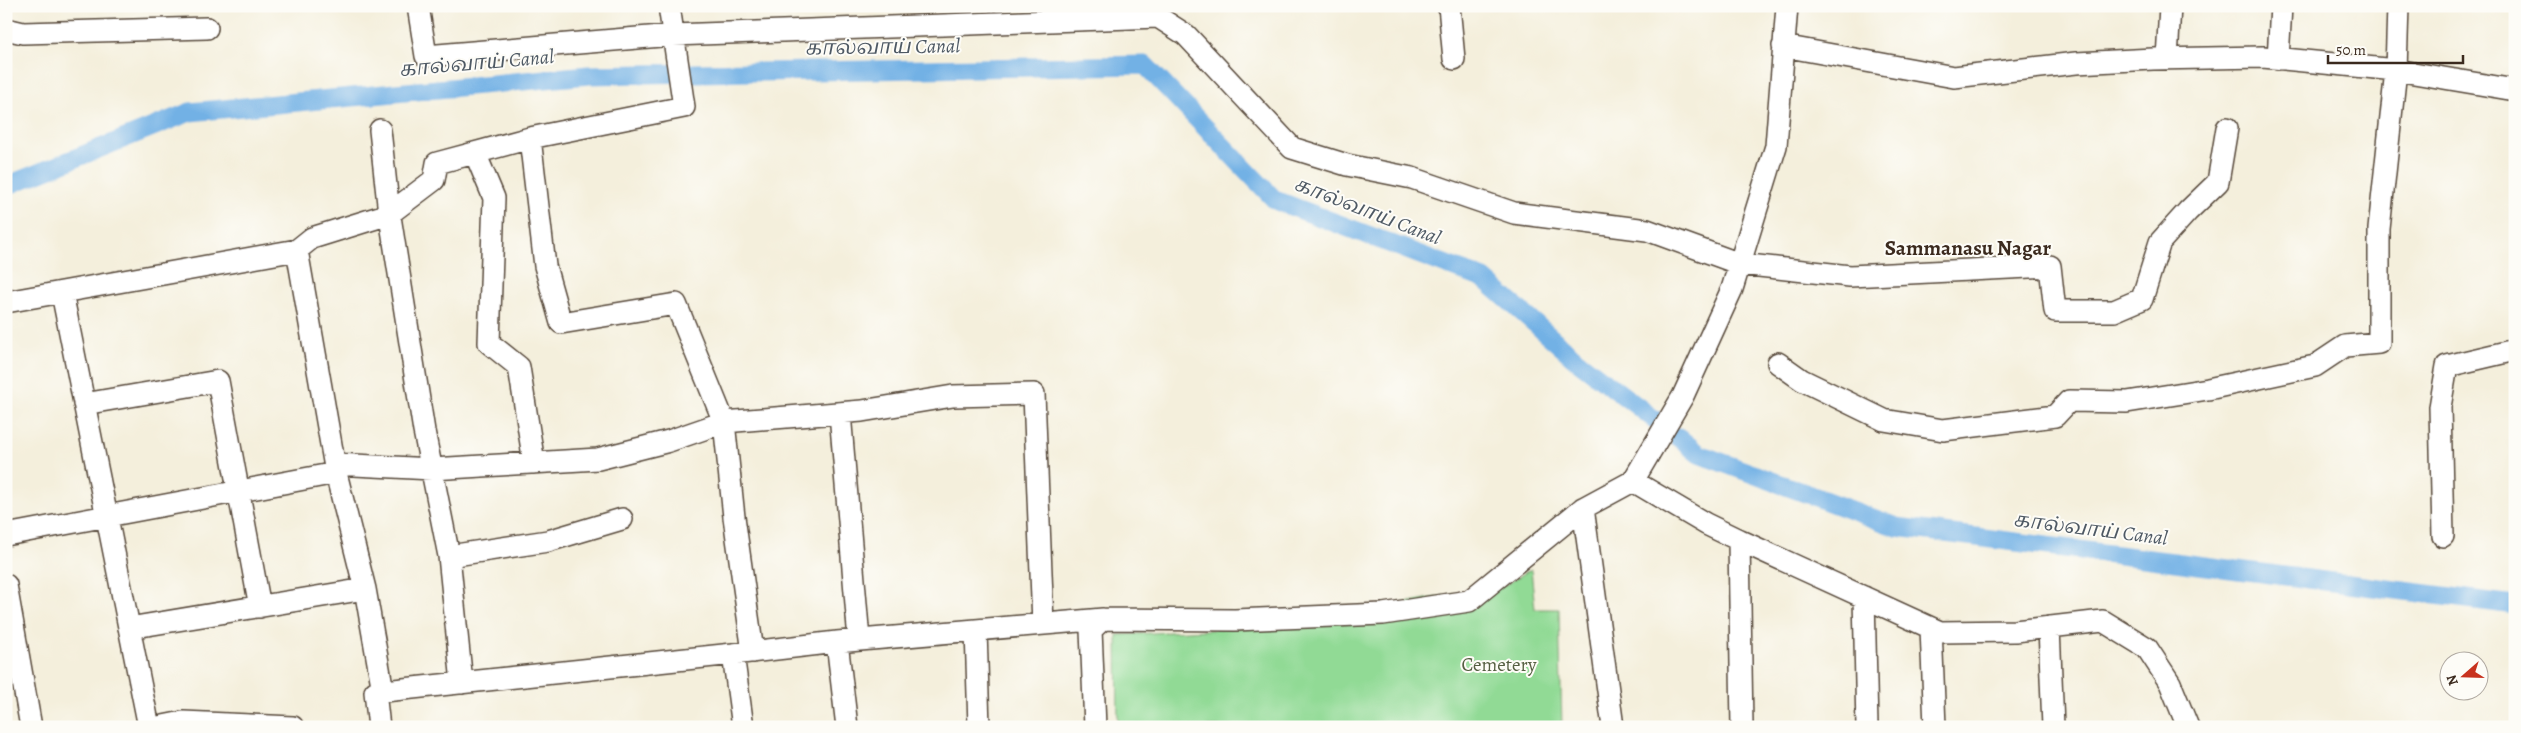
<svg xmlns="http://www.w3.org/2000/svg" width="2521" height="733" font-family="Alegreya,'Noto Serif Tamil',serif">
<rect width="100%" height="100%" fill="#fdfcf7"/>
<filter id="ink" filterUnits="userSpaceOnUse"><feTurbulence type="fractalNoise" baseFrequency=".02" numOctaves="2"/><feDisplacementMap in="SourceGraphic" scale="10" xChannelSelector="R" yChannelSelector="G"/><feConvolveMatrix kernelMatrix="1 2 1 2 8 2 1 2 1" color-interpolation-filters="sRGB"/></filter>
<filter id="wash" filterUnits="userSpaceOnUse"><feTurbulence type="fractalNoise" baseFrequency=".0096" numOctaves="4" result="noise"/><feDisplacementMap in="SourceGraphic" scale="20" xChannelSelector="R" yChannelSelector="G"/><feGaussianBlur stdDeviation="1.12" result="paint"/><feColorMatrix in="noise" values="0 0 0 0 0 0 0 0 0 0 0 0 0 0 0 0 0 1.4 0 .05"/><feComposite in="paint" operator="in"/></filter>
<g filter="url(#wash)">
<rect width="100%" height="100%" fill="#f4efdc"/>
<path fill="#91da95" stroke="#66825a" d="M1531,569l4,40h24l3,118h-444l-1,-92 157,-9 231,-41z"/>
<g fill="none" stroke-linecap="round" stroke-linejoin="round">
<path stroke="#72b1e5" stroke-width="19" d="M6,186l184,-74 399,-37 556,-10 130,135 209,79 95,83 75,57
M1678,437l21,17 198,73 618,78"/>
</g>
</g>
<g filter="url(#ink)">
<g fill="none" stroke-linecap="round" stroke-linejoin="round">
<defs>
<path id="street" d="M418,6l8,50 247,-21 485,-18 28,18 106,113 55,17 65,13 102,35 133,17 93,34 110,12 200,-10 5,45h59l28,-12 18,-57 28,-31 30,-29 9,-54
M1449,6l5,53
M2398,6l-2,64 119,20
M6,29l17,4 184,-5
M2167,59l3,-53
M2278,59l3,-53
M380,130l8,74 36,227 25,125 13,127
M530,138l154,-31 -15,-101
M475,153l19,45 -5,145 30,24 15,96
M297,250l15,-12 77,-24 45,-34 3,-17 93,-25 15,128 16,57 115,-19 48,118 -55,19 -71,18 -166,10 -97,-5
M62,293l87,434
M6,302l291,-52 39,223 29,116 18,102
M1778,363l24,17 82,40 59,10 112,-14 14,-15 58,1 81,-13 107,-23 30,-20 34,-3v-114l17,-159 -133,-13 -110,2 -77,4 -122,14 -171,-31
M84,404l134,-23 42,226
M840,413l19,227
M1633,481l73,43 33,16 201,92 75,-1 88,-10 44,27 23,35 18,44
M1633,481l50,-85 49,-107 44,-143 11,-140
M1583,508l30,219
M6,535l330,-62
M2443,536l-3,-129 7,-41 68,-16
M1739,540l3,187
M449,556l99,-15 74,-22
M6,585l25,142
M1864,597l3,130
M2049,627l4,100
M129,628l236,-39
M1931,628l4,99
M976,630l3,97
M837,642l10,85
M753,652l-19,-135 -10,-95 138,-11 91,-15 81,-2 9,230
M158,727l25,-5 110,5
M379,727l-4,-35 358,-38
M743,727l-10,-73 104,-12 266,-23
M1095,727l-4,-97 12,-11 132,1 148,-6 86,-13 114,-93 50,-27"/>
</defs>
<use href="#street" stroke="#57483a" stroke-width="24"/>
<use href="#street" stroke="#fff" stroke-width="21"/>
</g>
</g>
<g text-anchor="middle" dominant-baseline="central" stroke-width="4" stroke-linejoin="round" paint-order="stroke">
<g font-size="19" fill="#555f42" stroke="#fdfcf7">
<text x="1499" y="665">Cemetery</text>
</g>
<g font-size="20" font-style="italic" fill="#4e5964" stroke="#fdfcf7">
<text transform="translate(883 47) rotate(-1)">கால்வாய் Canal</text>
<text transform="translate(477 63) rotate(-5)">கால்வாய் Canal</text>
<text transform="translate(1368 211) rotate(21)">கால்வாய் Canal</text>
<text transform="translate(2091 529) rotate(7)">கால்வாய் Canal</text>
</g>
<g font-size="21" font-weight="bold" fill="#3b2a1e" stroke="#fdfcf7">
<text x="1968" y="248">Sammanasu Nagar</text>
</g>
</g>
<rect width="2521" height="733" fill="none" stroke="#fdfcf7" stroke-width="25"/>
<g transform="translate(2464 676) rotate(250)"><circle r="24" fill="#fdfcf7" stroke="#afa8a0"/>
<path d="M0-4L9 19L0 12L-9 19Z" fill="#c8321e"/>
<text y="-8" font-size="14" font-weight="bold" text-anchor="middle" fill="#3b2a1e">N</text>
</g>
<path d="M2328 55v8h135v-8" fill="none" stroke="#3b2a1e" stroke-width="2.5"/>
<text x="2336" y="55" font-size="15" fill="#3b2a1e" stroke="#fdfcf7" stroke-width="4" paint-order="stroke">50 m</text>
</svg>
